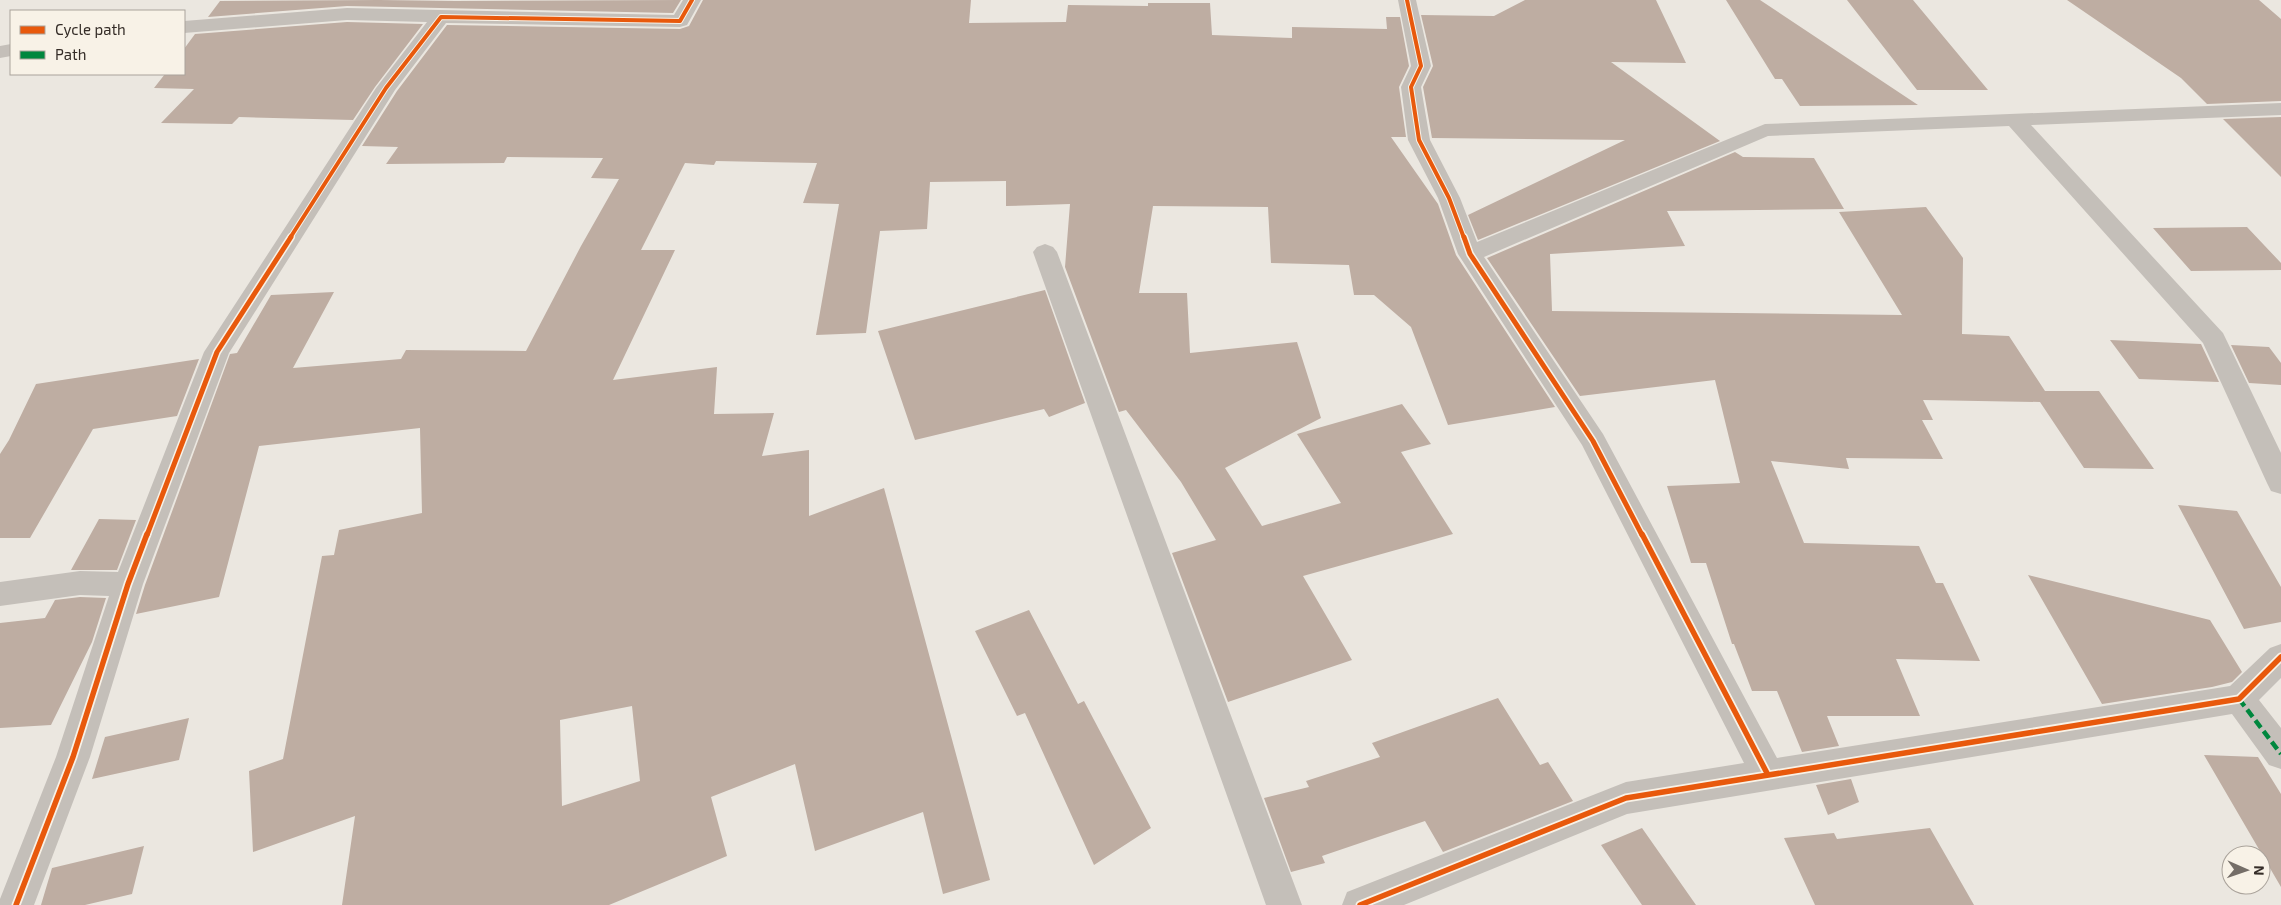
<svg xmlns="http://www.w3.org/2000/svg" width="2281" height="905" font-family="'Exo 2',sans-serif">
<rect width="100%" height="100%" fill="#ebe7e0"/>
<path fill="#beada2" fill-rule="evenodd" d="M379,0l76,1 226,-1 -8,13 -326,-7 -139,11 12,-16z
M703,0h268l-2,23 97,-1 2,-17 80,1v-3h62l2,32 80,3v-11l95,2 -1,-12h14l9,49 -10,21 7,50h-15l47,67 18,51 99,152 -107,18 -37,-98 -37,-32h-20l-5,-30 -78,-2 -3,-56 -115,-1 -14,87h48l3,60 107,-11 24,76 -96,50 37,58 79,-23 -44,-69 105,-30 29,40 -30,8 52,82 -150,42 49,84 -124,42 -56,-149 44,-13 -35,-58 -55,-72 -7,2 -54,-145 5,-63 -64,2v-25l-76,1 -3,47 -47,2 -14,102 -50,2 23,-131 -36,-1 14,-40 -101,-2 -2,4 -29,-2 -44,87h34l-62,130 104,-13 -3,47 60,-1 -12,43 47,-6v66l75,-28 106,392 -47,14 -20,-82 -108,39 -20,-87 -84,33 16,59 -118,49h-267l13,-89 -102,36 -4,-81 34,-12 39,-203 12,-1 5,-25 83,-17 -2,-85 -161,18 -40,151 -83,17 9,-29 85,-231 7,-1 34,-58 63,-3 -41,76 108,-9 5,-9 120,1 55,-105 38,-67 -28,-1 12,-20 -96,-1 -3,6 -118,1 12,-17 -36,-1 35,-55 50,-66 233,4 9,-3zM632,706l8,75 -78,25 -2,-86z
M1525,0h131l30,63 -75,-1 109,79 -242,99 -10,-25 157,-75 -193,-2 -9,-51 10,-21 -12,-51 73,1z
M1726,0h34l158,105 -118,1 -18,-27h-7z
M1847,0h66l75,90h-71z
M2067,0h192l22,19v82l-74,3 -26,-26z
M347,22l76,2 -48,63 -22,33 -114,-3 -7,7 -71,-1 33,-34 -40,-1 11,-14h19v-25l11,-15z
M2281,117v60l-58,-58z
M1735,152l8,5 71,1 30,51 -177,2 18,35 -135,8 2,57 350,4 -63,-103 87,-5 37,51 -1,76 47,2 36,55h54l55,78 -70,-1 -44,-66 -117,-2 10,20h-11l21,39 -97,-1 3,11 -78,-8 33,82 115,3 17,37h7l37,78 -84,-2 24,57h-93l12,30 -37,6 -25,-61h-25l-18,-47h-2l-26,-81h-15l-24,-77 73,-3 -25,-103 -135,16 -93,-138z
M2247,227l34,36v7l-90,1 -38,-43z
M1045,290l40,113 -36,14 -5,-8 -129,31 -37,-109z
M2110,340l91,4 18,38 -80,-3z
M2231,345l38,2 12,16v22l-32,-2z
M199,359l-22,57 -84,13 -63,109h-30v-84l9,-14 27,-56z
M2178,505l59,6 44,76v35l-37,7z
M99,519l37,1 -19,50h-46z
M2028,575l182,45 32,52 -10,10 -20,5 -110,17z
M80,597l26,1 -14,44 -41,83 -51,3v-105l45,-5 10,-18z
M1029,610l49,94 6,-3 67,127 -57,37 -69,-152 -8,3 -42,-85z
M1498,698l42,67 8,-3 25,39 -130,51 -18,-31 -103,35 3,7 -34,9 -27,-74 45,-11 -3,-6 74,-24 -8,-14z
M189,718l-10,42 -87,19 13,-42z
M2204,755l54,2 23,37v93z
M1851,779l8,23 -31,13 -12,-30z
M1642,828l54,77h-54l-41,-60z
M1930,828l44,77h-159l-31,-67 50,-5 3,6z
M144,846l-12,48 -47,11h-44l11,-37z"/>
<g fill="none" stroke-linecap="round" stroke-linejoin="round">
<path fill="#c4bfb9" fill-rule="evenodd" d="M683,0h18l-14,25 -7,2 -234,-4 -51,67 -166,263 -86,231 -53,173 -56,148h-34v-6l56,-142 53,-161 -29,-1 -80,11v-24l80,-11 38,1 86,-220 172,-264 51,-66 -80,-2 -163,13v-12l163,-13 327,7z
M1398,0h18l15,66 -10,21 9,53 30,58 17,44 288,-118 516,-21v12l-250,10 192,208 58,120v41l-10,-3 -4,-8 -64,-140 -194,-217 -241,10 -284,121 119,177 174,324 453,-72 40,-38 11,-4v34l-22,22 22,28v41l-12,-4 -37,-51 -605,100 -223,91h-62l5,-13 279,-110 118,-19 -162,-318 -124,-191 -20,-56 -30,-58 -7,-53 10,-21z
M11,44v12l-11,2v-12z
M1045,244l8,3 4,5 245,653h-36l-233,-653 4,-5z"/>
<path stroke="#00873e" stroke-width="4.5" stroke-dasharray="9 4.5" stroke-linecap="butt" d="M2239,699l42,55"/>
<defs>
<path id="cycleway-far2" d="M1407,0l14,66 -10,21 8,53 30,58 15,40
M290,238l96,-150 55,-71 239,4 12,-21"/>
<path id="cycleway-far1" d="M1464,237l6,17 123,187 49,94
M147,535l70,-183 74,-115"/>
<path id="cycleway" d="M1642,534l126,241
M16,905l57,-148 55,-173 19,-50
M1360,905l266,-107 613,-99 42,-42"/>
</defs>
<use href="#cycleway-far2" stroke="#f8f2e7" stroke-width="6"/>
<use href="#cycleway-far1" stroke="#f8f2e7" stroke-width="8"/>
<use href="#cycleway" stroke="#f8f2e7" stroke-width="9"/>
<use href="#cycleway-far2" stroke="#e8590c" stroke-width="4"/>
<use href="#cycleway-far1" stroke="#e8590c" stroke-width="5"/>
<use href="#cycleway" stroke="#e8590c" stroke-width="5.5"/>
</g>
<rect x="10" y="10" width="175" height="65" fill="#f8f2e7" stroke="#aaa39b"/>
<rect x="20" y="26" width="25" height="8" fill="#e8590c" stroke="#aaa39b"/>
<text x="55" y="35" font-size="15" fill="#352d28">Cycle path</text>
<rect x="20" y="51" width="25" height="8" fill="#00873e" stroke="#aaa39b"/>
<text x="55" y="60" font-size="15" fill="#352d28">Path</text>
<g transform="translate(2246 870) rotate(92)"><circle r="24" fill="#f8f2e7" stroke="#aaa39b"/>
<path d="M0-4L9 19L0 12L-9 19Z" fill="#756e68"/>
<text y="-8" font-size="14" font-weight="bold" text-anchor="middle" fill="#352d28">N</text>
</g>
</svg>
